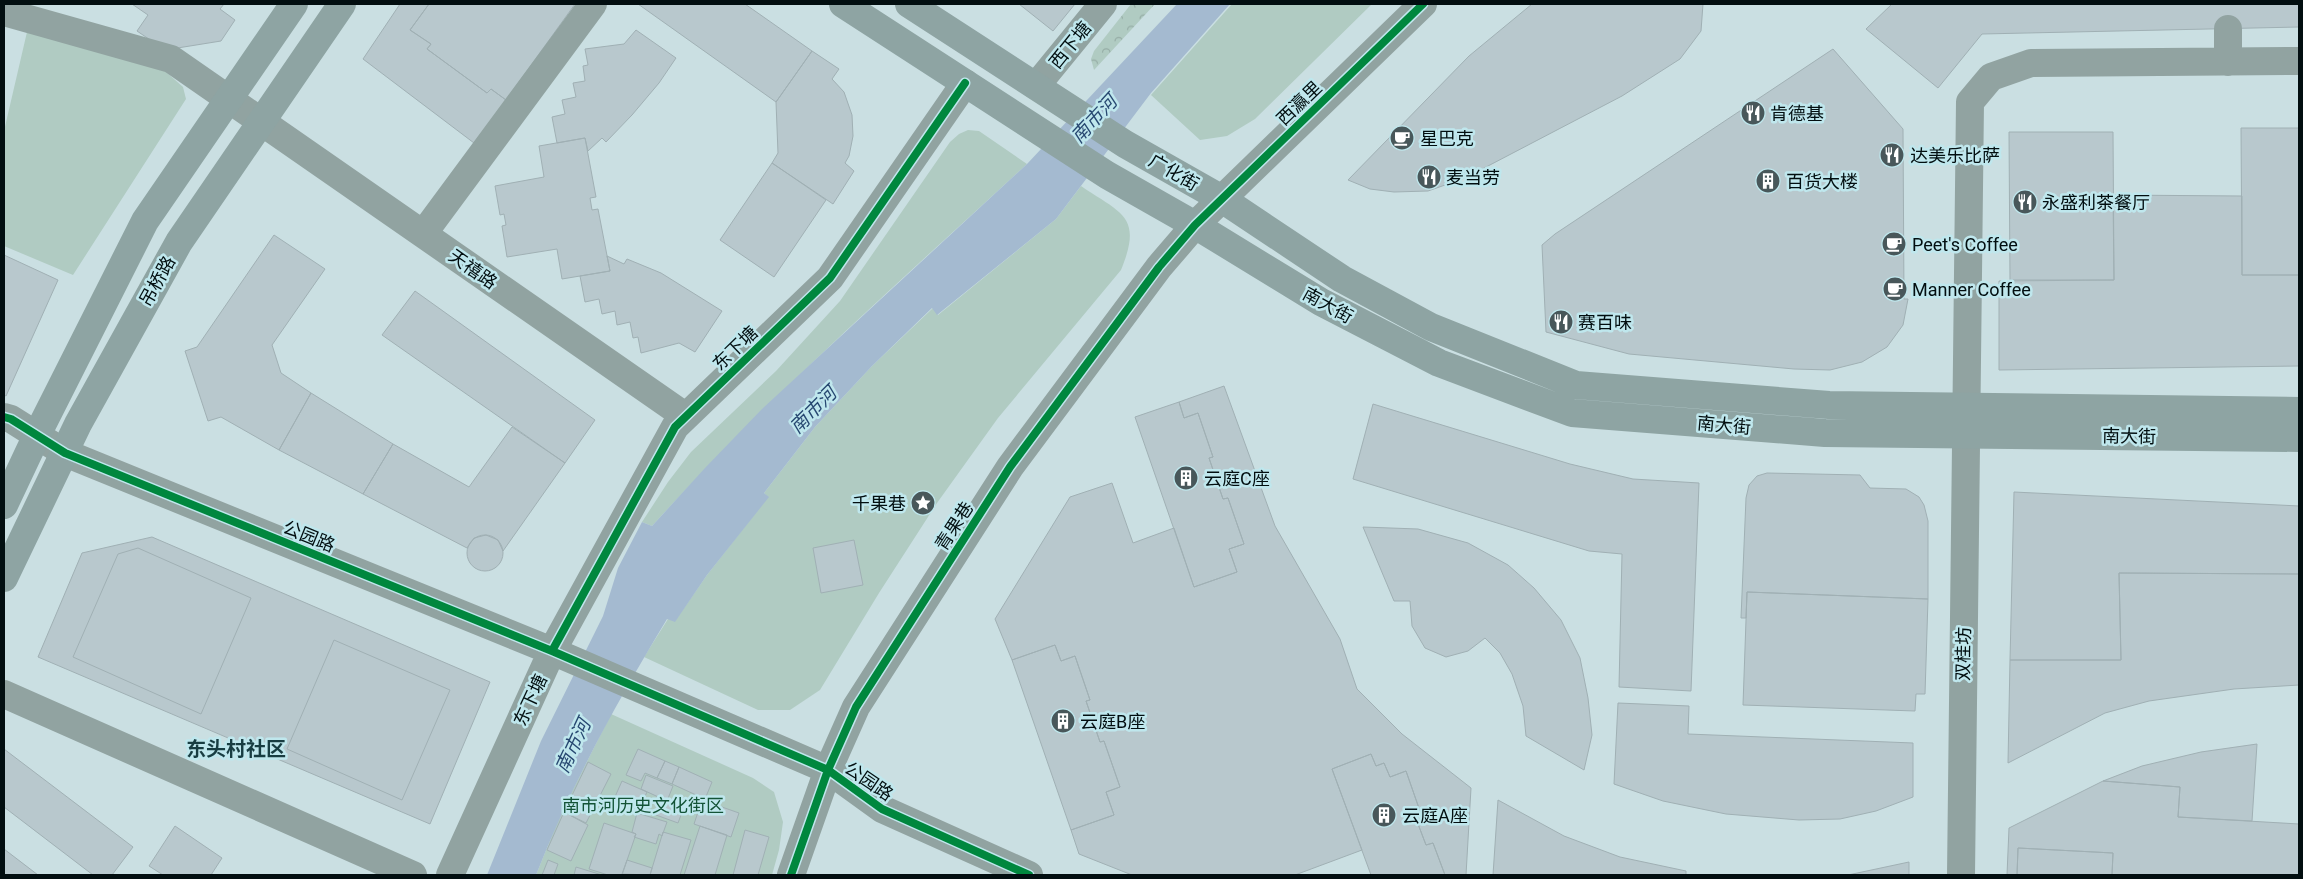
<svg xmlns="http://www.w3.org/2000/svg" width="2303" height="879" font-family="Roboto,'Noto Sans SC',sans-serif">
<defs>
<pattern id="forest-crowns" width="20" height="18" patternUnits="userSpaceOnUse" patternTransform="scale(1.25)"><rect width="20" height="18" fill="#b0cbc2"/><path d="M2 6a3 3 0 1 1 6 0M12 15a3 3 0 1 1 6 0" fill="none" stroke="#96ada6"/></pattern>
</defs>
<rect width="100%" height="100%" fill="#cadfe2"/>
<path fill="url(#forest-crowns)" d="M1131,4h24l-61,66 -3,-11 3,-8z"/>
<path fill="#b0cbc2" d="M1232,4h140l-117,115 -28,17 -27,4 -49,-45z
M27,32l138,39 18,16 3,12 -113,176 -69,-29v-115z
M968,130l11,1 48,33c-128,118 -258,233 -375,362l-10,-4 26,-40 23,-30 85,-81 64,-70 110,-159 9,-8z
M1081,186c41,28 62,30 40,84l-123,148 -61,85 -58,90 -59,97 -30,20h-32l-114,-53 24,-38 7,2 32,-46 61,-78 -4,-4 51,-66 57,-61 61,-58 5,7 118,-96z
M611,714l142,64 21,14 9,30 -4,28 -7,25h-236l25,-62z"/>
<path fill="#a4bad0" d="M1177,4h53l-79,89 -95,126 -119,96 -5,-7 -60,58 -57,61 -51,66 5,4 -62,78 -32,47 -8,-3c-50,83 -96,166 -131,256h-49l54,-134 62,-125 15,-48 24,-46 10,4 53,-58 57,-59 265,-245z"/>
<path fill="#b8c8cd" stroke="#a0b0b4" d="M132,4h92l-4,5 15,11 -14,21 -56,9 -28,-19 11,-16z
M400,4h29l-19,26 21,14 -4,5 60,44 4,-4 15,11 -32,43 -111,-84z
M429,4h146l-69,96 -15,-11 -4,4 -60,-44 4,-5 -21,-14z
M638,4h107l67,47 -36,51z
M1019,4h56l-22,27z
M1532,4h171l-2,27 -21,28 -58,37 -157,82 -37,13 -34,1 -24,-3 -22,-9 121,-124z
M1892,4h407v23l-317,7 -44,54 -72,-59z
M636,30l40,28 -17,25 -27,32 -26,27 -4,-4 -14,13 -3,-13 -28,5 -5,-26 13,-3 -3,-14 14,-3 -3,-14 12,-2 -2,-15 5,-1 -3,-16 39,-5z
M1833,49l70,80 1,170h4l-5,26 -16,22 -25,15 -32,8 -36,-1 -165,-15 -83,-22 -4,-87 13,-11z
M812,51l27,18 -7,10 12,13 8,23 1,21 -4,20 -4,7 9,8 -21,33 -61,-41 6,-10 -2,-51z
M2241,128h58v147h-57z
M2009,132h104l1,148h-104z
M585,138l11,59 -6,1 2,12 6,-1 12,62 -48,8 -5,-30 -50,8 -5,-31 4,-1 -2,-11 -4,1 -5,-29 49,-9 -5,-31z
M772,163l54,37 -52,77 -54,-37z
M2113,195l129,1v79h57v91l-300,4v-89l115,-1z
M274,235l51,34 -53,76 9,28 30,20 -32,57 -58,-33 -13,4 -23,-70 12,-4z
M4,255l54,25 -52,116 -2,-1z
M607,256l17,8 3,-5 34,14 61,38 -27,41 -16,-9 -38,10 -3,-16 -5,1 -3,-16 -13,3 -2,-14 -13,3 -3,-15 -14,3 -5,-26 30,-5z
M415,291l180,129 -30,43 -183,-128z
M1224,386l51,140 65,113 17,50 45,45 69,54 -5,87h-21l-12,-32 -7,2 -11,-29 6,-2 -15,-43 -16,6 -6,-14 -8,3 -5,-12 -39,15 30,81 -67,25h-163l-53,-21 -8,-24 43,-15 -8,-23 14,-5 -16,-46 -4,1 -14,-41 4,-1 -15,-44 -14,5 -6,-16 -43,15 -17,-41 75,-122 42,-14 21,60 41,-15 20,59 43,-15 -8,-23 15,-5 -16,-46 -5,1 -14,-41 4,-1 -15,-44 -14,5 -5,-16z
M311,393l82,51 -30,50 -84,-44z
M1179,402l5,16 14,-5 15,44 -4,1 14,41 5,-1 16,46 -15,5 8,23 -43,15 -59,-170z
M1373,404l197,60 63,15 66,4 -8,208 -72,-4 3,-133 -33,-3 -236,-72z
M512,427l53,36 -62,88 -5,-11 -12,-5 -12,3 -7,10 -104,-54 30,-50 76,43z
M1767,473l93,2 10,13 36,1 13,8 5,8 4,16v78l-181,-7 -1,26h-5l5,-120 3,-13 8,-9z
M2014,492l285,14v68l-180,-1 2,87h-111z
M1363,527l55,2 50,14 40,22 26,23 27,32 19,38 8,40 4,37 -8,35 -58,-34 -3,-30 -11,-32 -12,-21 -15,-15 -17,13 -22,6 -21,-9 -13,-22 -2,-25h-16z
M467 553a18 18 0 1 1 36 0a18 18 0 1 1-36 0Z
M152,537l338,145 -60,142 -392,-167 44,-104z
M854,540l9,45 -42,8 -8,-45z
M138,548l113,50 -50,116 -128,-57 45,-103z
M2119,573l180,1v111l-65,4 -85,12 -44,12 -97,50 2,-103h111z
M1747,592l181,7 -3,95h-9l-1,17 -172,-6z
M334,640l116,50 -48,110 -115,-51z
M1055,645l6,16 14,-5 15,44 -4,1 14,41 4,-1 16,46 -14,5 8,23 -43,15 -59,-170z
M1618,703l71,3 -1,28 225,9v54l-37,14 -36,8 -41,1 -73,-6 -63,-13 -49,-17z
M2257,744l-5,77 -74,-4 2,-30 -77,-6 39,-15 59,-14z
M4,749l129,98 -21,28h-19l-89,-68z
M638,749l27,12 -8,17 -12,-5 -4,8 -15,-6z
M1371,754l5,12 8,-3 6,14 16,-6 15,43 -6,2 11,29 7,-2 12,32h-74l-39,-106z
M665,761l14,6 -7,17 -15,-6z
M588,762l23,12 -25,49 -22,-11z
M679,767l33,15 -7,17 -33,-15z
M646,775l27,11 -6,15 -26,-12z
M622,781l25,11 -8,17 -25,-10z
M2103,781l77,6 -2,30 121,7v51h-187l1,-22 -95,-5 -1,27h-10l2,-47z
M662,799l22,8 -6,16 -22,-8z
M702,800l37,13 -8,24 -37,-13z
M1498,800l66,36 56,21 66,14v4h-193z
M564,812l24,13 -17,36 -24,-11z
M637,813l30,9 -5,14 -3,-2 -3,10 -22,-7 2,-3 -4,-2z
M604,823l32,11 -14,41h-14l-19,-6z
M175,826l47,32 -11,17h-48l-14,-9z
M700,826l27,9 -12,40h-31z
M745,830l24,7 -11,38h-25z
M663,832l28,8 -11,35h-30z
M2018,848l95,5 -1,22h-95z
M4,849l34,26h-34z
M548,860l10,4 -4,11h-12z
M627,860l25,8 -2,7 -28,-1z
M1909,862v13h-61z
M576,867l26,8h-28z"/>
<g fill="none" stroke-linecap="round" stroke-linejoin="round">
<path stroke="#91a3a1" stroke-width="28" d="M4,12l167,47 514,357
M2228,29v33
M1036,86l67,-82
M423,234l170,-230
M4,417l7,2 54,34 487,198 276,119 54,39 147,66
M4,694l409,181
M450,875l102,-224 123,-224 155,-149 135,-195
M791,875l37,-105 28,-63 154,-240 149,-200 36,-42 228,-221
M1961,875l9,-773 21,-25 40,-14 268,-2"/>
<path stroke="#8ea4a3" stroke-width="28" d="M843,4l264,171 88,50 126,77 118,61 133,50 253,20 474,5
M909,4l216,140 97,55 120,80 89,48 145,58 253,20 470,6
M4,505l33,-70 108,-214 149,-217
M4,578l74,-154 101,-182 163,-238"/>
<defs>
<path id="cycleway" d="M4,417l7,2 54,34 487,198 276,119 54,39 147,66
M552,651l123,-224 155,-149 135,-195
M791,875l37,-105 28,-63 154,-240 149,-200 36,-42 228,-221"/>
</defs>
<use href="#cycleway" stroke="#bfe7ed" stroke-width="11"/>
<use href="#cycleway" stroke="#00873e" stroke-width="8"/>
</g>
<defs>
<symbol id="restaurant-disc" viewBox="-11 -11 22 22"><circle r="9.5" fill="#48575a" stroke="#bfe7ed"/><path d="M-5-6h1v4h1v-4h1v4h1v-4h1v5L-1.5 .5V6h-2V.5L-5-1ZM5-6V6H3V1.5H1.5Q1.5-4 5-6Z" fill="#fff"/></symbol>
<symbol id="cafe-disc" viewBox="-11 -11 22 22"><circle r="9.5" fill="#48575a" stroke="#bfe7ed"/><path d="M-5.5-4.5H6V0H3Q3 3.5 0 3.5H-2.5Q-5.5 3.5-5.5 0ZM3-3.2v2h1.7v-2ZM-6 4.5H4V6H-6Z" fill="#fff"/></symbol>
<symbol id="building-disc" viewBox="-11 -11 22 22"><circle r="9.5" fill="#48575a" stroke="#bfe7ed"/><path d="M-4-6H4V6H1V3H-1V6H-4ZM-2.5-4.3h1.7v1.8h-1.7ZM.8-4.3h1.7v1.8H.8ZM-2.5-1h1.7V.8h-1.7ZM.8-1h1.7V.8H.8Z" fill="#fff"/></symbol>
<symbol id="sight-disc" viewBox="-11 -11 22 22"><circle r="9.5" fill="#48575a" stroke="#bfe7ed"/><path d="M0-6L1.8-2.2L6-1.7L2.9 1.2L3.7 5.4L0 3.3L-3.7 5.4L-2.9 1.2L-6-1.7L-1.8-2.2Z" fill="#fff"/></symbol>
</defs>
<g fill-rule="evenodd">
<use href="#restaurant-disc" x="1739" y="99" width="28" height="28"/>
<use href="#cafe-disc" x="1388" y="124" width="28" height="28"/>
<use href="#restaurant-disc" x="1878" y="141" width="28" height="28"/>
<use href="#restaurant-disc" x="1415" y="163" width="28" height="28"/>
<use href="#building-disc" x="1754" y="167" width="28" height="28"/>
<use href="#restaurant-disc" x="2011" y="188" width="28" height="28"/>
<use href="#cafe-disc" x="1880" y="230" width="28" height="28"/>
<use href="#cafe-disc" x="1881" y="275" width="28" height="28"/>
<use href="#restaurant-disc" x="1547" y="308" width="28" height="28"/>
<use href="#building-disc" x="1172" y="464" width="28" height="28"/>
<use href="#sight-disc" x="909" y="489" width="28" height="28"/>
<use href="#building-disc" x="1049" y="707" width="28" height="28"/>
<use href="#building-disc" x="1370" y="801" width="28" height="28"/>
</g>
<g text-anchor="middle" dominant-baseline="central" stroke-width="5" stroke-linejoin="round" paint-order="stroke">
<g font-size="18" fill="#020e10" stroke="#bfe7ed">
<text transform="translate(1070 45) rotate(-51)">西下塘</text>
<text transform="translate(1299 103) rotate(-44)">西瀛里</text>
<text transform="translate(1174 172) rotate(30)">广化街</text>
<text transform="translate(473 269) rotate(35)">天禧路</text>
<text transform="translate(157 281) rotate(-61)">吊桥路</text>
<text transform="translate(1328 305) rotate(29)">南大街</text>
<text transform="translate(735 348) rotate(-44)">东下塘</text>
<text transform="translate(1724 425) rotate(5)">南大街</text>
<text transform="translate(2129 436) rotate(1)">南大街</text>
<text transform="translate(954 526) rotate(-57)">青果巷</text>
<text transform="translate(309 536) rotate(22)">公园路</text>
<text transform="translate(1963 654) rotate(-89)">双桂坊</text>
<text transform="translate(530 700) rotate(-65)">东下塘</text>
<text transform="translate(869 781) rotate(34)">公园路</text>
</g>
<g font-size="18" fill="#020e10" stroke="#bfe7ed" text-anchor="start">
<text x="1770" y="113">肯德基</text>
<text x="1420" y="138">星巴克</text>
<text x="1910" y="155">达美乐比萨</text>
<text x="1446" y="177">麦当劳</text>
<text x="1786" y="181">百货大楼</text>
<text x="2042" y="202">永盛利茶餐厅</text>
<text x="1912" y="244">Peet's Coffee</text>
<text x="1912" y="289">Manner Coffee</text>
<text x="1578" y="322">赛百味</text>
<text x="1204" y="478">云庭C座</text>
<text x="906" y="503" text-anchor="end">千果巷</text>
<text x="1080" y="721">云庭B座</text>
<text x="1402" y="815">云庭A座</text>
</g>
<g font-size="18" fill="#135336" stroke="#bfe7ed">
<text x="643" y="805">南市河历史文化街区</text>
</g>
<g font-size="19" font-style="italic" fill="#274871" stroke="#bfe7ed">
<text transform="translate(1094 119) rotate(-47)">南市河</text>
<text transform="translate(813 410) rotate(-45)">南市河</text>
<text transform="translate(573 746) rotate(-65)">南市河</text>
</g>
<g font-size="20" font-weight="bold" fill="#183d42" stroke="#bfe7ed">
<text x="236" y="749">东头村社区</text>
</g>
</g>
<rect width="2303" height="879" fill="none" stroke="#020e10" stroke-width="10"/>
</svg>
